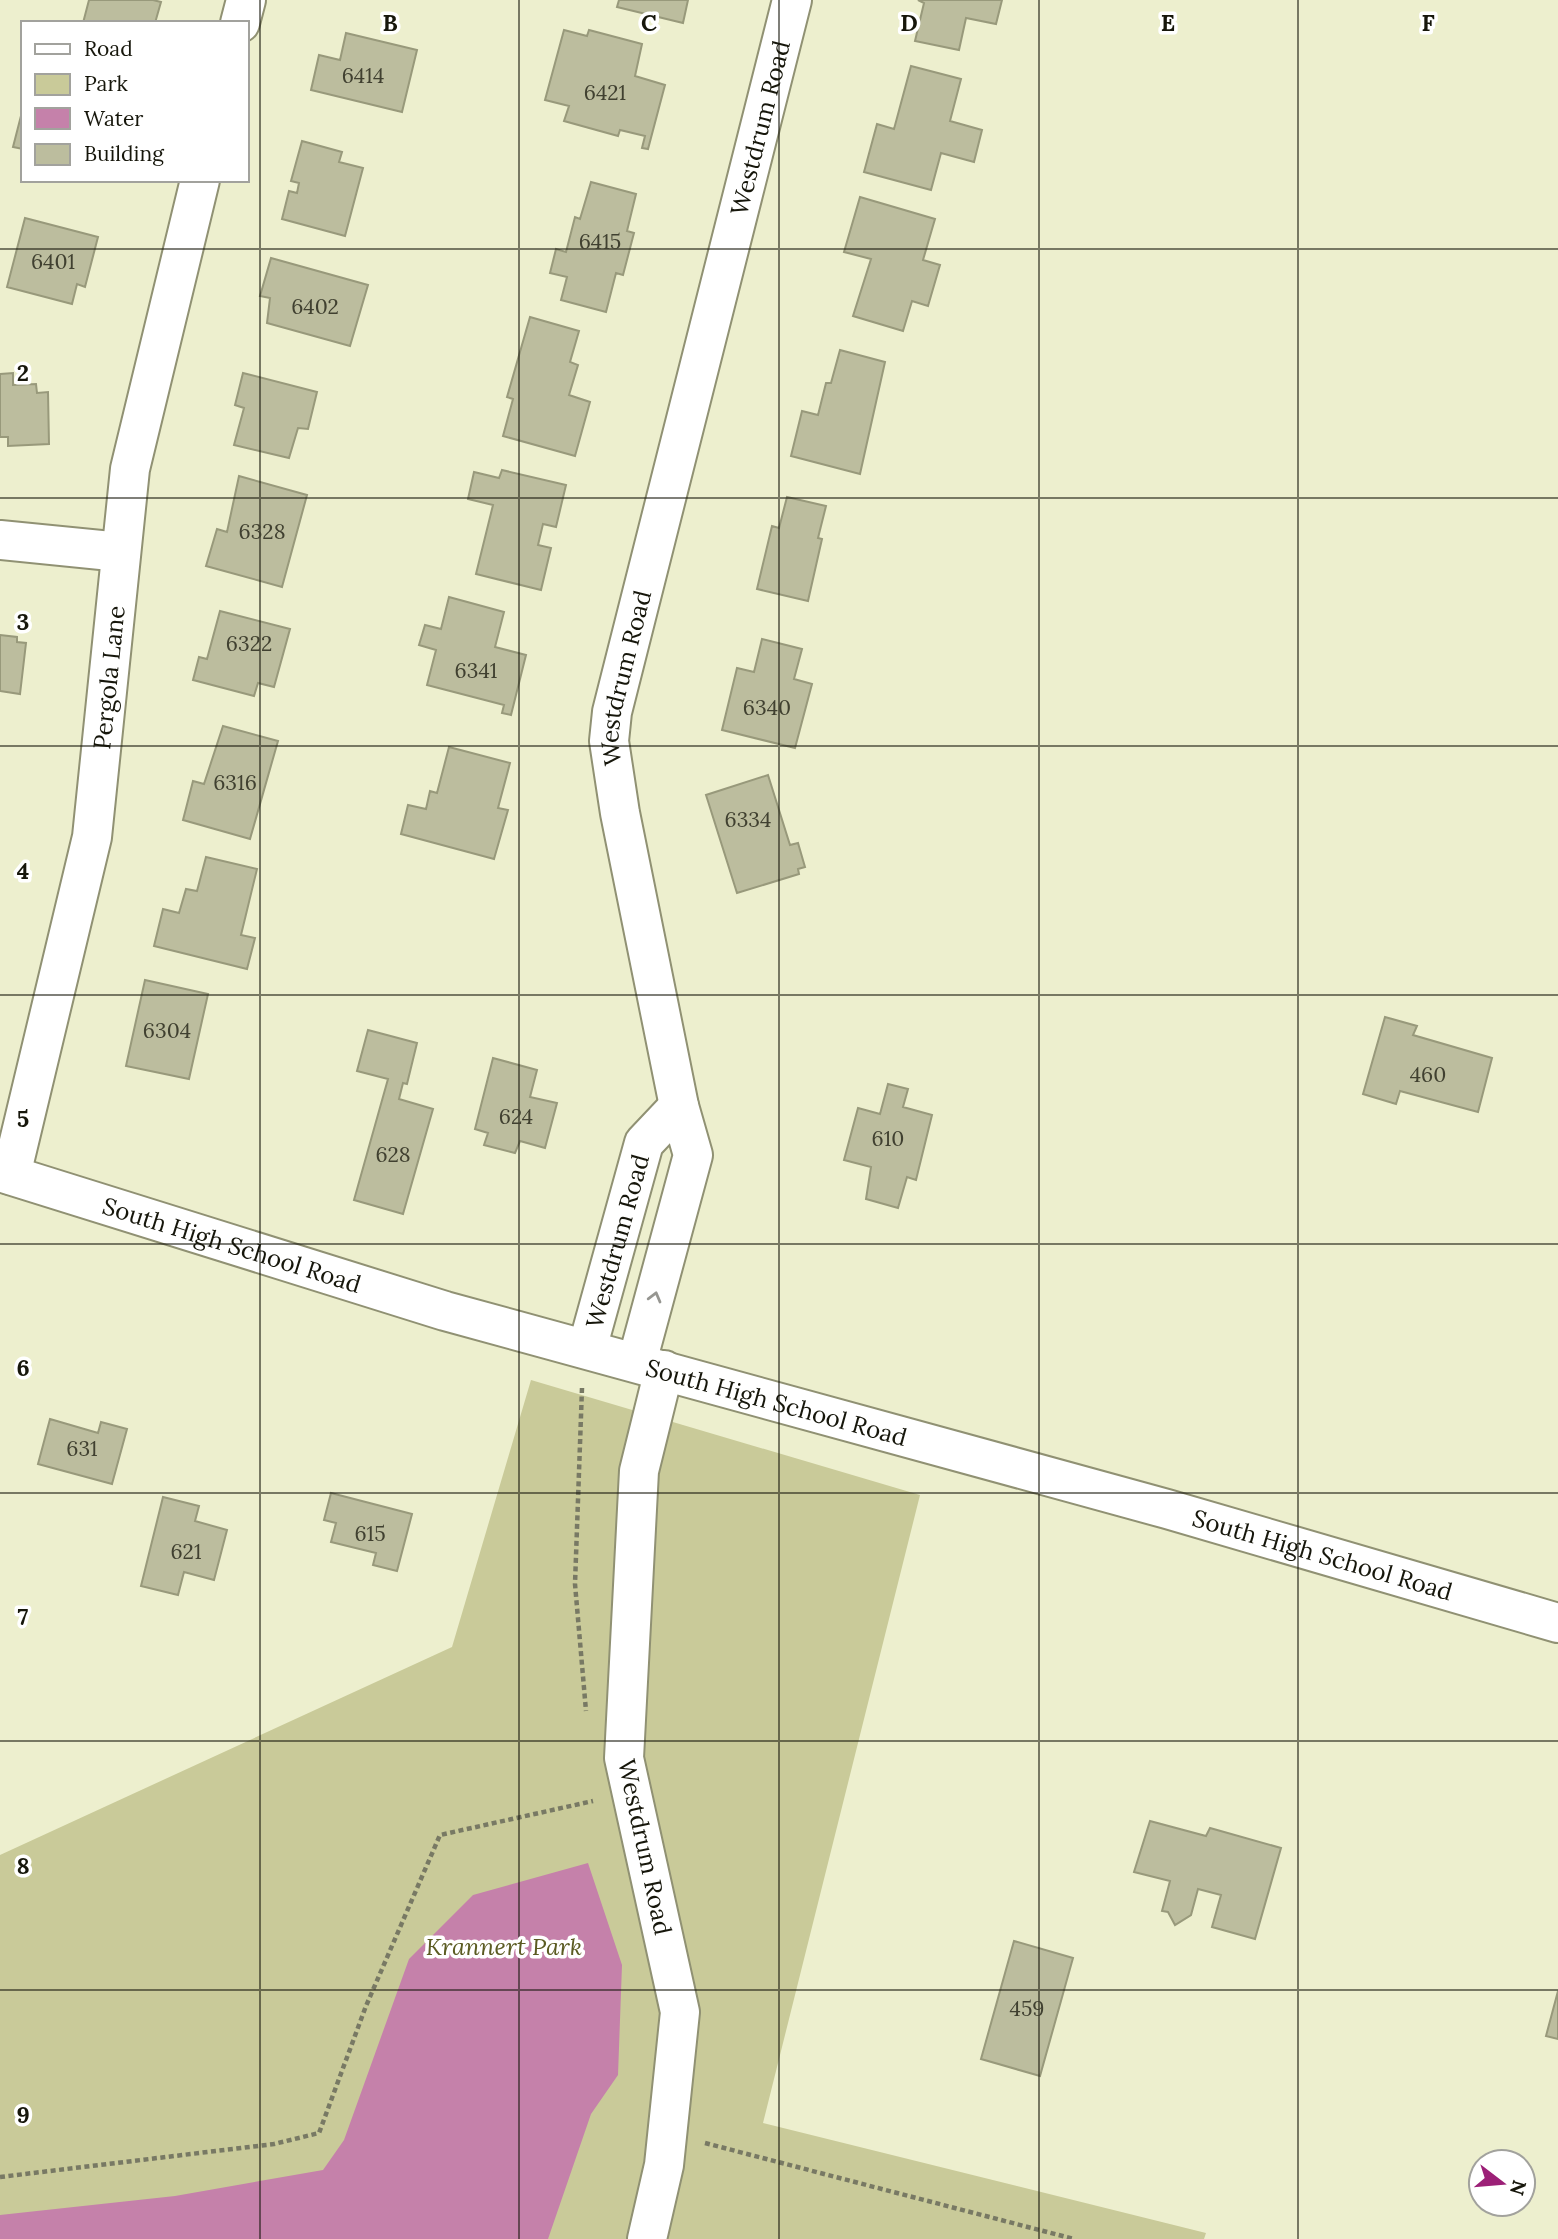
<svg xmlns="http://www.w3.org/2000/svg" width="1558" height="2239" font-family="Lora,serif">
<rect width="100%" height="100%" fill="#edefce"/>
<path fill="#c9ca99" d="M531,1380l389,115 -157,628 443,110 -2,6h-1204v-384l452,-208z"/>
<path fill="#c581aa" d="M588,1863l34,102 -4,110 -27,39 -43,125h-548v-24l175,-19 148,-26 21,-30 65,-181 64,-64z"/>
<path fill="#bcbd9e" stroke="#98997b" stroke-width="2" d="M89,0h64l8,2 -6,21h-72z
M619,0h69l-5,23 -66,-16z
M918,0h84l-6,24 -30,-6 -7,32 -44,-9 9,-38z
M564,30l23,6 2,-6 53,14 -7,32 30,9 -17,64 -6,-1 3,-12 -25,-6 -2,6 -54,-15 5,-15 -24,-6z
M346,33l71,17 -15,62 -91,-22 8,-35 21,5z
M911,66l50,13 -11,42 32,9 -8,32 -33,-9 -10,37 -67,-18 13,-48 17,5z
M23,108v41l-10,-2z
M302,141l40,11 -3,10 24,6 -18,68 -63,-17 7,-28 8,2 2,-10 -8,-2z
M591,182l45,12 -9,37 7,2 -11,42 -7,-2 -10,39 -45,-12 6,-23 -17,-4 6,-24 10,3 9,-35 5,2z
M860,197l75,22 -12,41 17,5 -12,41 -16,-5 -9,30 -50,-15 18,-57 -27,-7z
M25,218l73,19 -13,50 -8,-3 -5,20 -65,-17z
M271,258l97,27 -18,61 -83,-23 3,-25 -10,-2z
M530,317l49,14 -9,31 8,3 -9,30 21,7 -15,54 -72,-20 10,-37 -6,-2z
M840,350l45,12 -25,112 -69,-18 11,-45 16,4 8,-32h5z
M13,373v12l23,-1 1,9 11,-1 1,52 -41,2v-9h-8v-63z
M243,373l74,19 -9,37 -10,-1 -9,30 -55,-13 10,-37 -9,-3z
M502,470l64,15 -10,42 -13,-3 -5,21 13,3 -10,42 -65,-16 17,-69 -25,-6 6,-27 25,6z
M239,476l68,19 -25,92 -76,-21 11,-37 10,3z
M787,497l39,9 -8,32 4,1 -14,62 -51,-12 15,-63 7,2z
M449,597l55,15 -9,35 31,8 -15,60 -9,-2 2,-8 -77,-20 9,-35 -17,-5 6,-20 16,4z
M220,611l70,18 -16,58 -16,-4 -4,13 -61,-16 6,-23 8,2z
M0,635l17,2v5l9,1 -6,51 -20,-3z
M762,639l40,10 -8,30 18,5 -17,64 -73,-18 15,-62 17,4z
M223,726l55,15 -28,98 -67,-19 10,-39 11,3z
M449,747l61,16 -12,45 10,2 -14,49 -93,-25 7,-29 18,4 4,-18 7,2z
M768,775l22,70 8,-2 7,24 -7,2 1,5 -62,19 -31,-98z
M206,857l51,12 -16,66 14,3 -8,31 -93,-23 9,-37 16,4 7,-24 11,2z
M145,980l63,14 -19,85 -63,-13z
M1385,1017l32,9 -4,9 79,23 -14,54 -78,-21 -4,13 -33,-10z
M368,1030l49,13 -10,41 -4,-1 -4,16 34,10 -30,105 -49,-14 34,-121 -31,-8z
M493,1058l44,12 -7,27 27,6 -12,45 -25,-7 -5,12 -31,-8 4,-12 -13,-4z
M888,1084l20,5 -5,18 29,8 -16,65 -9,-3 -9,31 -32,-9 5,-32 -27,-7 14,-52 22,6z
M50,1419l48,14 3,-11 26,7 -15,55 -74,-20z
M331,1493l81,21 -15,57 -24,-6 3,-12 -45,-11 5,-19 -12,-3z
M163,1497l36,9 -4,15 32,9 -13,50 -30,-8 -6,23 -37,-9z
M1150,1821l56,15 4,-8 71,20 -26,91 -43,-12 9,-32 -23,-6 -7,26 -16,10 -7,-13 -6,-1 8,-30 -36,-9z
M1014,1941l59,17 -33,118 -59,-17z
M1558,1991v48l-12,-3z"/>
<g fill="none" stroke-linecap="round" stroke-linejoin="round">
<defs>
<g id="street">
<path d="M240,23l6,-23"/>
<path d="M0,540l121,12"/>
<path id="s1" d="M11,1175l81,-338 38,-368 70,-289"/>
<path id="s2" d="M587,1349l57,-206 35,-37"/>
<path id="s3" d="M637,1362l56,-207 -14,-49 -59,-293 -11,-72 3,-29 180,-712"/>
<path d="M647,2239l17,-74 16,-153 -56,-254 15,-287 25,-101"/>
</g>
<g id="secondary">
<path id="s4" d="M0,1172l445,139 722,198 391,114"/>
</g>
</defs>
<use href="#street" stroke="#909173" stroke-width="42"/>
<use href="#secondary" stroke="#909173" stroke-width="42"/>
<path stroke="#787964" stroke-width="4.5" stroke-dasharray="5 3.5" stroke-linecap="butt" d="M582,1388l-7,196 11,127
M705,2143l369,96
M0,2177l274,-33 45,-11 47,-127 74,-171 153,-34"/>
<use href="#street" stroke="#fff" stroke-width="38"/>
<use href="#secondary" stroke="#fff" stroke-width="38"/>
</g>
<defs><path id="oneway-chevron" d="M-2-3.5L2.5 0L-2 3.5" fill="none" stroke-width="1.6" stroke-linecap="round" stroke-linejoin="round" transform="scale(1.75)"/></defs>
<use stroke="#969691" href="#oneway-chevron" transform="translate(655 1297) rotate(-75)"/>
<path fill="none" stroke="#16160b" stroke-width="2" stroke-opacity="0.55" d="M260,0v2239M519,0v2239M779,0v2239M1039,0v2239M1298,0v2239M0,249h1558M0,498h1558M0,746h1558M0,995h1558M0,1244h1558M0,1493h1558M0,1741h1558M0,1990h1558"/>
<g text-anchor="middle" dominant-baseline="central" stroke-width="7" stroke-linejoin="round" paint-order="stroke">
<g font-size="21" fill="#404030">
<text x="363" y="75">6414</text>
<text x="605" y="92">6421</text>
<text x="600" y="241">6415</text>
<text x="53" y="261">6401</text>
<text x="315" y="306">6402</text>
<text x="262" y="531">6328</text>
<text x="249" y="643">6322</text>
<text x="476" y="670">6341</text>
<text x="767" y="707">6340</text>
<text x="235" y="782">6316</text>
<text x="748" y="819">6334</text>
<text x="167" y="1030">6304</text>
<text x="1428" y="1074">460</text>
<text x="516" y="1116">624</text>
<text x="888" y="1138">610</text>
<text x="393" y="1154">628</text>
<text x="82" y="1448">631</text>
<text x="370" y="1533">615</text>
<text x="186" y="1551">621</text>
<text x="1027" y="2008">459</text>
</g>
<g font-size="24" fill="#16160b" stroke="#fff">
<text stroke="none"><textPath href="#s3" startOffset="1269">Westdrum Road</textPath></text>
<text stroke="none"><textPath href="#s1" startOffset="508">Pergola Lane</textPath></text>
<text stroke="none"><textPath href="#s3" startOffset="702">Westdrum Road</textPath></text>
<text stroke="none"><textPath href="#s2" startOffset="112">Westdrum Road</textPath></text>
<text stroke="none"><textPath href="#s4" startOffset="243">South High School Road</textPath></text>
<text stroke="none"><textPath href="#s4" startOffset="810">South High School Road</textPath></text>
<text stroke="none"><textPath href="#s4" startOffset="1377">South High School Road</textPath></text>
<text transform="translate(645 1847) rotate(78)">Westdrum Road</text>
</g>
<g font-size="24" font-style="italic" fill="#5b5b22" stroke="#fff">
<text x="504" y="1946">Krannert Park</text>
</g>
</g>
<g font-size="23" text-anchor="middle" font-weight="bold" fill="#16160b" stroke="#fff" stroke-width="7" stroke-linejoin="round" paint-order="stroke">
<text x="390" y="31">B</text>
<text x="649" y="31">C</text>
<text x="909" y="31">D</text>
<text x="1168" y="31">E</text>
<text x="1428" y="31">F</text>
<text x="23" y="381">2</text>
<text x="23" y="630">3</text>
<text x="23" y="879">4</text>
<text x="23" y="1127">5</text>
<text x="23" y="1376">6</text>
<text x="23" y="1625">7</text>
<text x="23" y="1874">8</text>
<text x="23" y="2123">9</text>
</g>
<rect x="21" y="21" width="228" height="161" fill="#ffffff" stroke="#a2a29d" stroke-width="2"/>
<rect x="35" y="44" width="35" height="10" fill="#ffffff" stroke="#a2a29d" stroke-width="2"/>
<text x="84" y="56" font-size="21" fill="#16160b">Road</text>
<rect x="35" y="74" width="35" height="21" fill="#c9ca99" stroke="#a2a29d" stroke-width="2"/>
<text x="84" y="91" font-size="21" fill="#16160b">Park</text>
<rect x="35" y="108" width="35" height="21" fill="#c581aa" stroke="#a2a29d" stroke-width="2"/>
<text x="84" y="126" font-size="21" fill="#16160b">Water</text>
<rect x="35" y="144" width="35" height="21" fill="#bcbd9e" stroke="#a2a29d" stroke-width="2"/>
<text x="84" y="161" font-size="21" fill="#16160b">Building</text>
<g transform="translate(1502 2183) rotate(106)"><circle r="33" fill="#ffffff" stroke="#a2a29d" stroke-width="2"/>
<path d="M0-5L12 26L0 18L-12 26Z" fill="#9c2077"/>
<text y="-10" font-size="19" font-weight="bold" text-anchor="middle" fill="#16160b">N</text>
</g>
</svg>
